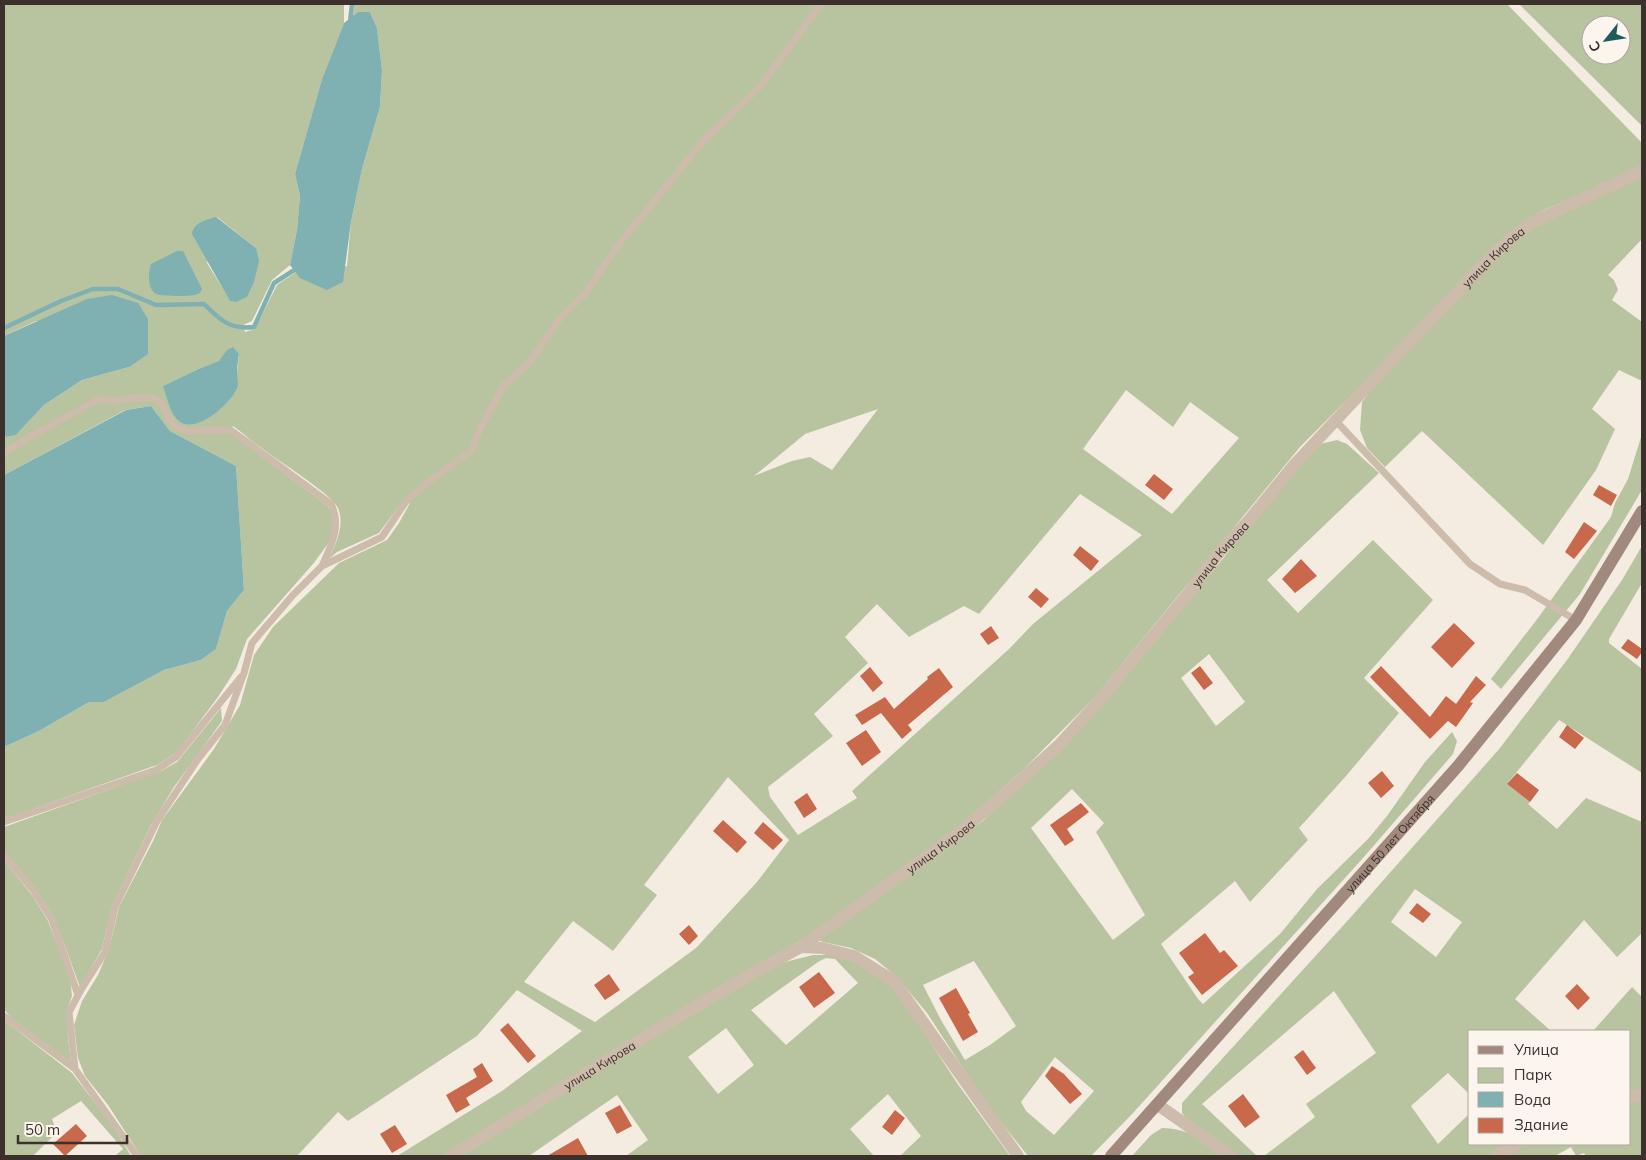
<svg xmlns="http://www.w3.org/2000/svg" width="1646" height="1160" font-family="Mulish,sans-serif">
<rect width="100%" height="100%" fill="#f4ebe1"/>
<path fill="#b8c4a0" fill-rule="evenodd" d="M4,4h340v19l-22,56 -27,95 5,22 -3,34 -7,35 -18,15 -20,41 -9,4 2,7 10,-3 22,-44 19,-13 5,6 46,-12 4,-44 11,-53 18,-62 2,-37 -5,-42 -7,-16h-12l-5,4 1,-12h1153l135,139v24l-98,43 -20,12 -224,225 -205,250 -71,72 -66,59 -147,106 -368,222h-46l105,-65 80,-60 -65,-41 -40,46 -129,85 -10,-9 -41,44h-156l-33,-51 -23,-29 -7,-18 -4,-33 8,-24 16,-26 11,-26 10,-42 34,-66 9,-21 52,-71 26,-44 14,-50 19,-28 66,-64 48,-23 12,-17 11,-20 -11,3 -20,27 -42,19 -8,7c7,-15 16,-34 9,-51 -5,-13 -61,-48 -75,-59 -11,-7 -20,-16 -30,-23l-3,7 98,73 4,8 1,12 -3,15 -17,23 -66,75 -11,30 -18,28 -41,55 -20,13 -153,54v-72l35,-16 50,-29h15l60,-32 37,-10 15,-11 11,-38 17,-21 -8,-124 -66,-35 -19,-25 -26,4 -121,65v-41l2,3 10,-2 28,-30 38,-25 47,-13 -93,-46 -32,15zM217,217l39,31 -20,54 -6,-2 -23,-37zM239,354l-2,19v15l-74,-2 33,-16zM1126,390l47,37 17,-25 49,36 -67,76 -89,-65zM878,409l-46,61 -22,-13 -18,4 -38,15 51,-42zM1080,494l62,41 -109,89 -24,25 -157,142 5,7 -59,37 -28,-38 -2,-10 65,-51 -19,-22 54,-51 -23,-26 32,-33 32,33 55,-31 15,8zM728,777l61,63 -32,42 -61,66 -101,74 -71,-40 49,-61 40,30 44,-56 -13,-10z
M1519,4h123v122zM1591,25h30v30h-30z
M1642,174v65l-34,36 6,5 4,10 -6,10 30,22v59l-23,-11 -27,39 23,20 -19,41 -53,75 -121,-114 -37,36 -18,-19 -7,-18 2,-28 14,-19 114,-121 43,-35z
M1642,434v56l-62,104 -79,95 -10,-10 47,-61 73,-101 4,-14 13,-24z
M1337,440l10,4 32,29 -112,107 31,33 75,-73 60,60 -69,78 35,35 -53,63 -47,52 9,12 -58,62 -15,-21 -74,63 37,55 5,5 77,-70 37,-45 51,-50 19,-23 38,-54 27,-30 5,9 -4,13 -90,104 -230,255 -42,43h-63l-43,-54 -58,-89 -30,-36 -22,-18 -24,-11 -28,-6 -6,-3 166,-118 213,-230 112,-135 12,-12zM1209,654l36,48 -29,24 -35,-48zM1072,789l32,34 -8,9 49,83 -32,25 -82,-112zM974,961l42,65 -26,19 -25,15 -24,-40 -18,-35zM1055,1057l39,34 -40,44 -28,-24 -5,-9z
M1642,546v37l-33,56v4l33,26v104l-83,-53 -52,64 23,18 -2,2 29,25 29,-31 56,24v111l-25,24 -33,-37 -69,79 36,32h-81v64l-22,-22 -37,33 27,38 32,-31v31h41l-20,12h-227l51,-39 -9,-13 70,-51 -42,-62 -132,113 55,52h-19l-49,-34 -7,-9v-10l168,-185 150,-170 67,-88 55,-80zM1415,889l47,33 -26,35 -45,-35z
M221,708l1,13 -48,66 -23,38 -39,81 -10,43 -22,38 -26,-70 -22,-33 -28,-33v-24l157,-56 16,-9z
M4,861l28,34 16,26 22,57 2,18 -5,14 1,28 3,24 -59,-43 -8,-10z
M813,955h31l49,30 64,98 53,73h-110l21,-20 -33,-42 -38,35 24,27h-248l22,-16 -31,-45 -88,61h-67l155,-97 164,-96zM826,958l9,1 23,24 -72,62 -35,-35 67,-48zM726,1028l28,37 -36,29 -30,-37z
M1632,987l10,10v94l-12,4v-64h-37z
M4,1020l68,53 40,52 19,31h-16l8,-7 -42,-48 -29,18 5,13 -24,24h-29z
M1642,1097v59h-56l-2,-3 -8,3 -5,-9 -16,9h-52l22,-12h105v-42z
M1162,1128c28,1 41,12 62,28h-92l19,-21z"/>
<path fill="#7fb0b2" d="M358,12h12l7,16 5,42 -2,37 -18,62 -11,53 -8,60 -16,8 -27,-12 -10,-13 7,-35 3,-34 -5,-22 27,-95 22,-56z
M216,217l40,31 3,13 -5,21 -7,15 -11,5 -6,-1 -38,-67c2,-12 14,-14 24,-17z
M177,251h6l19,38 -3,5c-8,2 -15,2 -24,2 -14,-1 -24,2 -26,-16 0,-6 0,-10 2,-16z
M112,295l26,8 10,16v35l-19,13 -47,13 -38,25 -28,30 -10,2 -2,-3v-98l83,-37z
M233,347l6,7c-1,6 -2,13 -2,19 0,5 2,11 0,15 -6,16 -42,47 -58,33 -9,-7 -12,-24 -16,-35l33,-16 23,-9 8,-11z
M151,406l19,25 66,35 8,124 -17,21 -11,38 -15,11 -37,10 -60,32h-15l-50,29 -35,16v-272l122,-65z"/>
<g fill="none" stroke-linecap="round" stroke-linejoin="round">
<path stroke="#7fb0b2" stroke-width="4.5" d="M350,22l2,-18
M4,328l57,-27 32,-12h25l38,16 48,-1c16,16 26,26 50,23l20,-44 25,-16"/>
</g>
<path fill="#c8694b" d="M1154,474l19,15 -9,11 -19,-15z
M1599,485l18,10 -6,11 -18,-11z
M1584,522l13,9 -23,28 -9,-7z
M1080,546l19,15 -8,10 -18,-16z
M1301,559l16,17 -22,17 -13,-14z
M1036,588l13,11 -8,9 -13,-11z
M1454,623l21,20 -23,25 -21,-21z
M991,626l8,12 -11,7 -8,-11z
M1628,639l14,10v3l-5,7 -16,-11z
M1200,666l13,17 -9,7 -13,-17z
M1381,666l49,51 16,-21 10,8 20,-28 10,9 -16,17 3,1 -17,24 -8,-6 -18,18 -60,-62z
M870,667l13,16 -10,9 -13,-16z
M939,668l14,19 -45,38 4,5 -10,9 -21,-26 -19,12 -7,-10 30,-18 9,12 34,-30 -1,-2z
M1567,725l17,13 -9,11 -16,-12z
M866,730l15,22 -19,14 -16,-23z
M1382,771l12,15 -13,12 -13,-15z
M1517,773l22,17 -9,12 -23,-18z
M807,793l10,16 -13,9 -10,-16z
M1081,803l8,9 -22,17 7,11 -9,6 -15,-21z
M723,820l24,22 -10,11 -24,-22z
M763,822l20,18 -10,10 -19,-17z
M1417,903l14,11 -8,9 -14,-10z
M689,925l9,11 -9,9 -10,-11z
M1205,933l15,20 4,-3 14,16 -36,29 -14,-18 6,-4 -15,-20z
M819,972l16,21 -21,15 -15,-21z
M609,974l11,16 -15,10 -11,-15z
M1577,984l13,14 -12,12 -13,-14z
M956,988l14,25 -2,1 10,18 -15,9 -24,-43z
M508,1023l28,33 -8,7 -28,-33z
M1303,1050l13,18 -9,7 -13,-18z
M482,1063l11,18 -27,17 4,7 -14,8 -10,-18 31,-18 -4,-8z
M1052,1066l12,8 18,20 -12,10 -25,-28z
M1243,1094l17,23 -15,11 -17,-22z
M620,1105l12,21 -15,8 -12,-21z
M895,1110l10,8 -13,17 -10,-8z
M76,1124l11,12 -22,20 -12,-12z
M395,1125l12,19 -15,9 -12,-19z
M578,1138l10,18h-41z"/>
<g fill="none" stroke-linecap="round" stroke-linejoin="round">
<path stroke="#cdbbac" stroke-width="7" d="M1336,421l134,143 30,20 25,6 51,30
M4,453l22,-14 73,-40 16,2 18,-3h21l8,6 8,17 9,8 12,2 21,-1 20,1 99,73c11,22 0,42 -9,62
M4,822l152,-52 20,-13 65,-80
M4,856l29,34 19,30 26,75
M4,1016l71,53
M137,1156l-62,-87 -6,-57 12,-22 24,-38 10,-45 42,-86 41,-62 27,-34 19,-52 8,-30 41,-48 29,-29 60,-29 25,-37 24,-20 40,-29 10,-24 23,-42 25,-22 32,-46 23,-22 32,-47 87,-107 55,-52 63,-85"/>
<g stroke="#cdbbac" stroke-width="12">
<path id="s1" d="M801,947l158,-114 56,-48 44,-40 40,-44 87,-105 31,-41 32,-35 45,-55 113,-121 79,-82 25,-24 20,-15 111,-52"/>
<path d="M1630,1098l12,-4"/>
<path d="M1158,1105l73,51"/>
<path id="s2" d="M451,1156l215,-132 87,-51 48,-26 21,1 32,8 40,25 124,175"/>
<path d="M1496,1156l21,-12"/>
</g>
<path stroke="#a18a7d" stroke-width="12" id="s3" d="M1111,1156l347,-390 118,-146 66,-109"/>
</g>
<g text-anchor="middle" dominant-baseline="central" stroke-width="4.5" stroke-linejoin="round" paint-order="stroke">
<g font-size="12" fill="#3b302b" stroke="#fbf5ee">
<text stroke="none"><textPath href="#s1" startOffset="982">улица Кирова</textPath></text>
<text stroke="none"><textPath href="#s1" startOffset="578">улица Кирова</textPath></text>
<text stroke="none"><textPath href="#s3" startOffset="419">улица 50 лет Октября</textPath></text>
<text stroke="none"><textPath href="#s1" startOffset="172">улица Кирова</textPath></text>
<text stroke="none"><textPath href="#s2" startOffset="174">улица Кирова</textPath></text>
</g>
</g>
<rect width="1646" height="1160" fill="none" stroke="#3b302b" stroke-width="10"/>
<rect x="1468" y="1030" width="162" height="115" fill="#fbf5ee" stroke="#aea6a0"/>
<rect x="1478" y="1046" width="25" height="8" fill="#a18a7d" stroke="#aea6a0"/>
<text x="1514" y="1055" font-size="15" fill="#3b302b">Улица</text>
<rect x="1478" y="1068" width="25" height="15" fill="#b8c4a0" stroke="#aea6a0"/>
<text x="1514" y="1080" font-size="15" fill="#3b302b">Парк</text>
<rect x="1478" y="1092" width="25" height="15" fill="#7fb0b2" stroke="#aea6a0"/>
<text x="1514" y="1105" font-size="15" fill="#3b302b">Вода</text>
<rect x="1478" y="1118" width="25" height="15" fill="#c8694b" stroke="#aea6a0"/>
<text x="1514" y="1130" font-size="15" fill="#3b302b">Здание</text>
<g transform="translate(1606 40) rotate(240)"><circle r="24" fill="#fbf5ee" stroke="#aea6a0"/>
<path d="M0-4L9 19L0 12L-9 19Z" fill="#1f5a5e"/>
<text y="-8" font-size="14" font-weight="bold" text-anchor="middle" fill="#3b302b">С</text>
</g>
<path d="M18 1135v8h109v-8" fill="none" stroke="#3b302b" stroke-width="2.5"/>
<text x="25" y="1135" font-size="15" fill="#3b302b" stroke="#fbf5ee" stroke-width="4" paint-order="stroke">50 m</text>
</svg>
